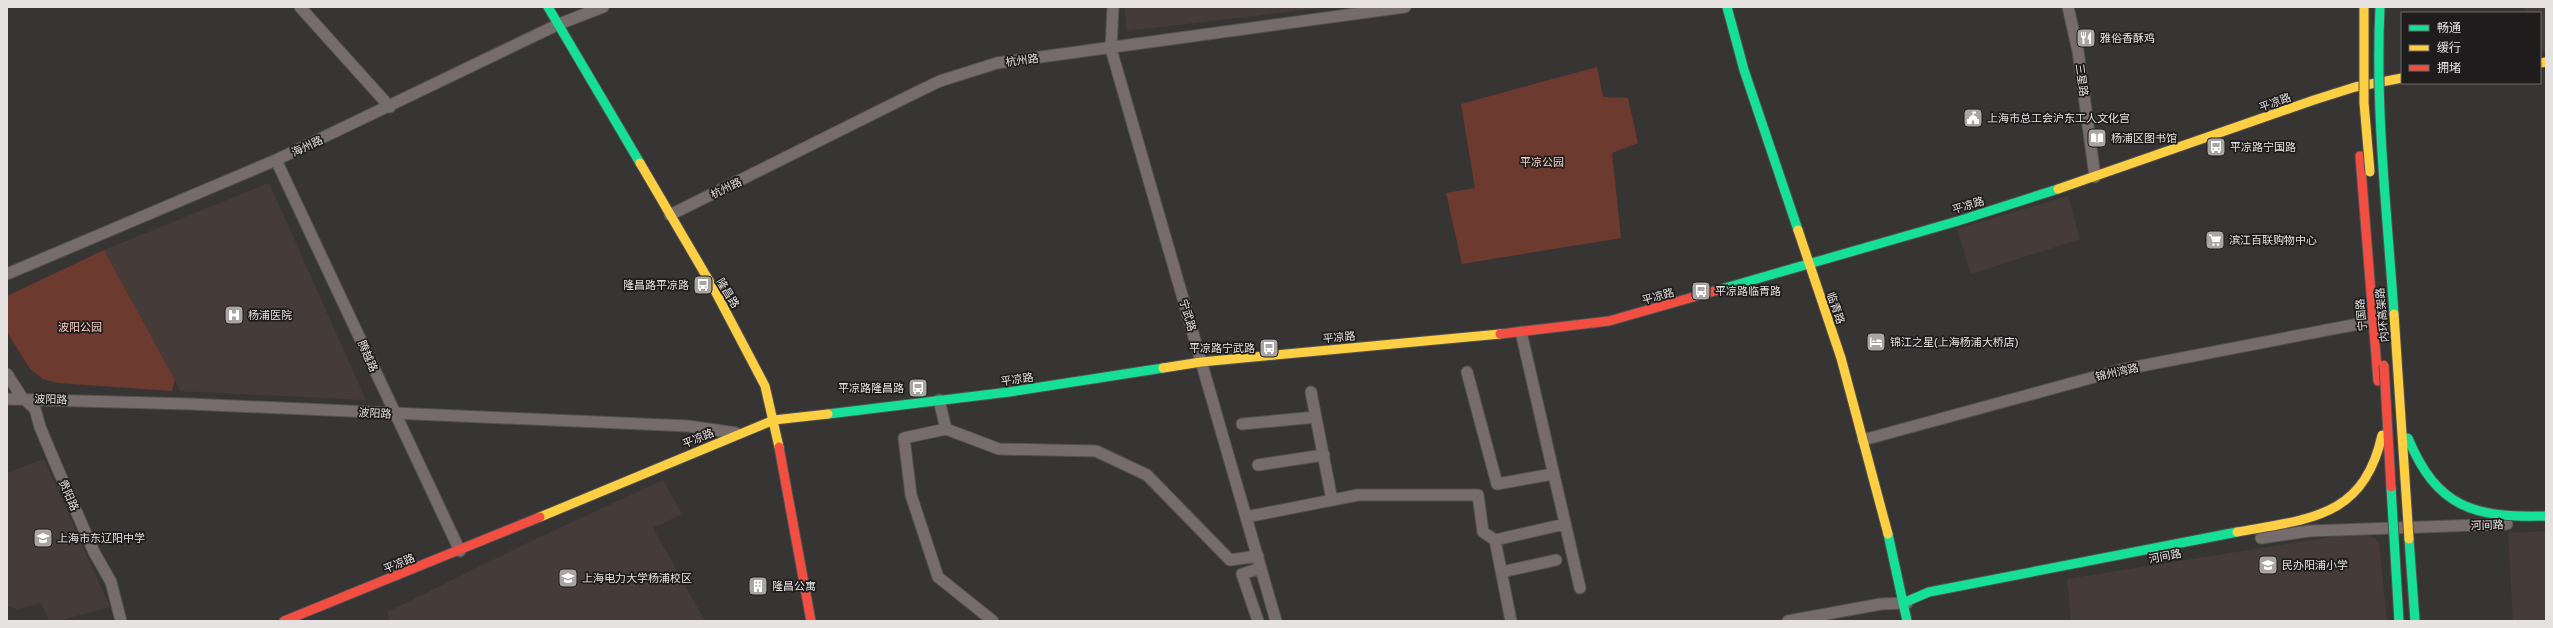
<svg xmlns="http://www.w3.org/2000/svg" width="2553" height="628" font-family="Helvetica,'Noto Sans SC',sans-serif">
<rect width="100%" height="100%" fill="#373534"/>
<path fill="#453b39" d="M1124,7h206l-203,24z
M2524,7h22v44l-6,1v-39h-15z
M269,183l97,217 -185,-9 -77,-141z
M2068,196l12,43 -109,35 -14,-45z
M44,459l66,148 -53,14h-8l-8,-18 -24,6 -10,-3v-133z
M663,480l19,34 -29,14 52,93h-315l-3,-9 136,-67z
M2546,531v90h-33l-5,-88z
M2356,533l19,5 4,5 8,78h-316l-4,-42z"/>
<path fill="#6d3a2f" d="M1597,67l6,30 25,1 10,45 -26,10 9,85 -159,26 -16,-71 29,-5 -14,-84z
M104,250l71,130 -3,11 -114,-8 -15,-4 -13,-10 -23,-37v-36z"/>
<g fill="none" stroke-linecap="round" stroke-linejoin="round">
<defs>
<path id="street" d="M300,7l90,100
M1113,7l-2,42 165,572
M2068,7l10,44 17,126
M276,160l184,391
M670,215l243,-121 27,-13 57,-18 408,-56
M7,274l269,-114 283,-136 44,-17
M1521,332l59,256
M1467,372l30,112 56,-10
M7,374l14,22 14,13 5,18 16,38 38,87 17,30 10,39
M1311,392l21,108
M7,399l183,5 498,22 48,7
M939,400l7,29 53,20 97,2 51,24 83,85 28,-4
M1242,424l74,-7
M946,429l-42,9 7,57 27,82 55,44
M1863,440l257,-70 254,-49
M1258,465l66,-10
M1246,517l112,-22h120l5,37 12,8 16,81
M2261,538l48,-7 198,-7
M1495,540l70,-16
M1502,572l54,-12
M1258,621l-16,-47 19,-6
M1788,621l93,-17 26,-1"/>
<path id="fast" d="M548,7l92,156
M1727,7l17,63 54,160
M1718,290l240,-69 100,-32
M828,414l181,-22 154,-24
M1888,534l19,87
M1903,603l26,-11"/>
<path id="slow" d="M2540,63l6,-1
M640,163l75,128 50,95 14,61
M2058,189l256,-89 41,-13 47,-9
M1798,230l43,128 47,176
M1163,368l38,-6 299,-28
M540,517l234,-97 54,-6"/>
<path id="jam" d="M2360,156l18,225
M1500,334l109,-13 109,-31
M779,447l32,174
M284,621l256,-104"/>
</defs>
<use href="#street" stroke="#525151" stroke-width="13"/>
<use href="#fast" stroke="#525151" stroke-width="11"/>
<use href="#slow" stroke="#525151" stroke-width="11"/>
<use href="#jam" stroke="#525151" stroke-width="11"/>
<use href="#street" stroke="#756c6b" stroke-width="11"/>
<use href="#fast" stroke="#16e098" stroke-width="9"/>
<use href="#slow" stroke="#ffcf43" stroke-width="9"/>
<use href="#jam" stroke="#f24e42" stroke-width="9"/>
<defs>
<path id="fast-bridge" d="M2380,7c-5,102 7,205 14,307
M2408,438c29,70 66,80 138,78
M2391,487l8,134
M2409,539l6,82
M1929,592l308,-60"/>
<path id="slow-bridge" d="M2364,7v96l6,69
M2394,314l15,225
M2237,532c72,-13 127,-14 145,-97"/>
<path id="jam-bridge" d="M2384,365l7,122"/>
</defs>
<use href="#fast-bridge" stroke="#525151" stroke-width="11" stroke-linecap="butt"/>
<use href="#slow-bridge" stroke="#525151" stroke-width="11" stroke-linecap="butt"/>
<use href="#jam-bridge" stroke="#525151" stroke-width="11" stroke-linecap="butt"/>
<use href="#fast-bridge" stroke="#16e098" stroke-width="9"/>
<use href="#slow-bridge" stroke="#ffcf43" stroke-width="9"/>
<use href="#jam-bridge" stroke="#f24e42" stroke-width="9"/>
</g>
<defs>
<symbol id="restaurant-square" viewBox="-11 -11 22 22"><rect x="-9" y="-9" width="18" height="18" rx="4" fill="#a8a5a4" stroke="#1e1c1c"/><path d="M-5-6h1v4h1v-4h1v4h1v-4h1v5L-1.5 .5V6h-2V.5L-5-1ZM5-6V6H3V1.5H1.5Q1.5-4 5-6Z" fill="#fff"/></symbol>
<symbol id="civic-square" viewBox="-11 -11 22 22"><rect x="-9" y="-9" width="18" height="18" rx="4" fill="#a8a5a4" stroke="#1e1c1c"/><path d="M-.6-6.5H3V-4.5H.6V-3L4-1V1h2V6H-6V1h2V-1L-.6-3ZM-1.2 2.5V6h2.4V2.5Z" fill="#fff"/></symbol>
<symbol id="library-square" viewBox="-11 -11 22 22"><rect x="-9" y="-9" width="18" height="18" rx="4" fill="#a8a5a4" stroke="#1e1c1c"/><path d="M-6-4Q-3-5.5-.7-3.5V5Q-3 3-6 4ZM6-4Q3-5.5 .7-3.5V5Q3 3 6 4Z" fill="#fff"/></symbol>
<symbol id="bus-square" viewBox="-11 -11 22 22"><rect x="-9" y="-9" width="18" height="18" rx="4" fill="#a8a5a4" stroke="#1e1c1c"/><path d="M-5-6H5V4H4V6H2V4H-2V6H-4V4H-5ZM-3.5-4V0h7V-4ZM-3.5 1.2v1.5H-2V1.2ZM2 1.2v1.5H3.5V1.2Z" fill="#fff"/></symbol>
<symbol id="supermarket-square" viewBox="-11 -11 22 22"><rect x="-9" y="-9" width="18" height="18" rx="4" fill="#a8a5a4" stroke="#1e1c1c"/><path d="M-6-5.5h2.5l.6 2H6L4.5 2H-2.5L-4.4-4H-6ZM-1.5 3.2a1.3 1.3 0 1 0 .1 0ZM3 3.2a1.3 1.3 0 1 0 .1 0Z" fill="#fff"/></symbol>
<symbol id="hospital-square" viewBox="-11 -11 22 22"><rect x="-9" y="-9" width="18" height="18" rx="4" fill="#a8a5a4" stroke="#1e1c1c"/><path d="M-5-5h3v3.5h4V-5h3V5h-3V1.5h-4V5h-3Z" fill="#fff"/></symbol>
<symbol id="hotel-square" viewBox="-11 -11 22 22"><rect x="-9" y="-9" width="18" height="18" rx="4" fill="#a8a5a4" stroke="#1e1c1c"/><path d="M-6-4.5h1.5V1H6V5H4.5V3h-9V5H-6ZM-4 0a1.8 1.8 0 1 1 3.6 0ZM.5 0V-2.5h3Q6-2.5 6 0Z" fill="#fff"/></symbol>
<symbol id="school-square" viewBox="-11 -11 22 22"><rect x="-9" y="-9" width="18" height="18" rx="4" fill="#a8a5a4" stroke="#1e1c1c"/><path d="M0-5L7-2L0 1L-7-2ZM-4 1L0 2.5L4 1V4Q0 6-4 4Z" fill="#fff"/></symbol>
<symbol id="building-square" viewBox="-11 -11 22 22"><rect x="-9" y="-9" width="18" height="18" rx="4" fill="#a8a5a4" stroke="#1e1c1c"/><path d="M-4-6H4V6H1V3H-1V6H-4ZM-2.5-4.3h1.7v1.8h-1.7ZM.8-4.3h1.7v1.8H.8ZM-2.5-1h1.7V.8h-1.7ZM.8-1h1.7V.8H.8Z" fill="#fff"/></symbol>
</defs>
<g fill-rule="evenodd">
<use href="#restaurant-square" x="2075" y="27" width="22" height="22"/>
<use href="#civic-square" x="1962" y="107" width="22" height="22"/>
<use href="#library-square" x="2086" y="127" width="22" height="22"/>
<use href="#bus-square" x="2205" y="136" width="22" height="22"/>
<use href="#supermarket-square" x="2204" y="229" width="22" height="22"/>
<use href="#bus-square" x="692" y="274" width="22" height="22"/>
<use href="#bus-square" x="1690" y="280" width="22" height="22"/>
<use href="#hospital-square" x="223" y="304" width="22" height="22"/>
<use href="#hotel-square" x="1865" y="331" width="22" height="22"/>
<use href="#bus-square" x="1258" y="337" width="22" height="22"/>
<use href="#bus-square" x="907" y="377" width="22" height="22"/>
<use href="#school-square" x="32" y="527" width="22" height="22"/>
<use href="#school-square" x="2257" y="554" width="22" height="22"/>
<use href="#school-square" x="557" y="567" width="22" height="22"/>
<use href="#building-square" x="747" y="575" width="22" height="22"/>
</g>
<g text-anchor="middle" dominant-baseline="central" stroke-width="3.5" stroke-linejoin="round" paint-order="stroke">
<g font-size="11" fill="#e5e2e1" stroke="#1e1c1c" text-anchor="start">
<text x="2100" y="38">雅俗香酥鸡</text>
<text x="1987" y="118">上海市总工会沪东工人文化宫</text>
<text x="2111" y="138">杨浦区图书馆</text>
<text x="2230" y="147">平凉路宁国路</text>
<text x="2229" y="240">滨江百联购物中心</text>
<text x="689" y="285" text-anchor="end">隆昌路平凉路</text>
<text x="1715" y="291">平凉路临青路</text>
<text x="248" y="315">杨浦医院</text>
<text x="1890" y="342">锦江之星(上海杨浦大桥店)</text>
<text x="1255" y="348" text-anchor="end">平凉路宁武路</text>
<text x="904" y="388" text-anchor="end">平凉路隆昌路</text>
<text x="57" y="538">上海市东辽阳中学</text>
<text x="2282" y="565">民办阳浦小学</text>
<text x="582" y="578">上海电力大学杨浦校区</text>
<text x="772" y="586">隆昌公寓</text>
</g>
<g font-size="11" fill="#e5e2e1" stroke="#1e1c1c">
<text transform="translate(1022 60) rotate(-7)">杭州路</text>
<text transform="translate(2082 80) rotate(82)">三星路</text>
<text transform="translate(2275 102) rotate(-20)">平凉路</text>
<text transform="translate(307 146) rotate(-25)">海州路</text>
<text transform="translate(726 188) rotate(-26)">杭州路</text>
<text transform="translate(1968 205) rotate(-17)">平凉路</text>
<text transform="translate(728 293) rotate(59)">隆昌路</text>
<text transform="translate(1658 296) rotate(-15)">平凉路</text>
<text transform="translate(1836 308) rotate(71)">临青路</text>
<text transform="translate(1188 315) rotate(74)">宁武路</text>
<text transform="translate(2361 315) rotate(-95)">宁国路</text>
<text transform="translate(2382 315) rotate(-95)">内环高架路</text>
<text transform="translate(1339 337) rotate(-5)">平凉路</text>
<text transform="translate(368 356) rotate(66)">腾越路</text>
<text transform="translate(2117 372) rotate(-13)">锦州湾路</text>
<text transform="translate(1017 379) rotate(-8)">平凉路</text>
<text transform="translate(51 399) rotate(2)">波阳路</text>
<text transform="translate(375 413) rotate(3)">波阳路</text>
<text transform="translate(698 438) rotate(-22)">平凉路</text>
<text transform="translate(69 495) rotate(66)">贵阳路</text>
<text transform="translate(2487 525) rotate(-2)">河间路</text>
<text transform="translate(2165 556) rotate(-11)">河间路</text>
<text transform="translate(399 563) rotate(-22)">平凉路</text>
</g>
<g font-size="11" fill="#f7cec4" stroke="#1e1c1c">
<text x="1542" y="162">平凉公园</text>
<text x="80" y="327">波阳公园</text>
</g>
</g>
<rect width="2553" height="628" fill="none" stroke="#e5e2e1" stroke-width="16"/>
<rect x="2401" y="12" width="140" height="72" fill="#1e1c1c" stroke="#6e6b6b"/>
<rect x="2409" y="25" width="20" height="6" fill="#16e098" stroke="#6e6b6b"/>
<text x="2437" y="32" font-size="12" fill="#e5e2e1">畅通</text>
<rect x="2409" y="45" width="20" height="6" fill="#ffcf43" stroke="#6e6b6b"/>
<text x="2437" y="52" font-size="12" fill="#e5e2e1">缓行</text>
<rect x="2409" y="65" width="20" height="6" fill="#f24e42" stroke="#6e6b6b"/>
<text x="2437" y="72" font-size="12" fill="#e5e2e1">拥堵</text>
</svg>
